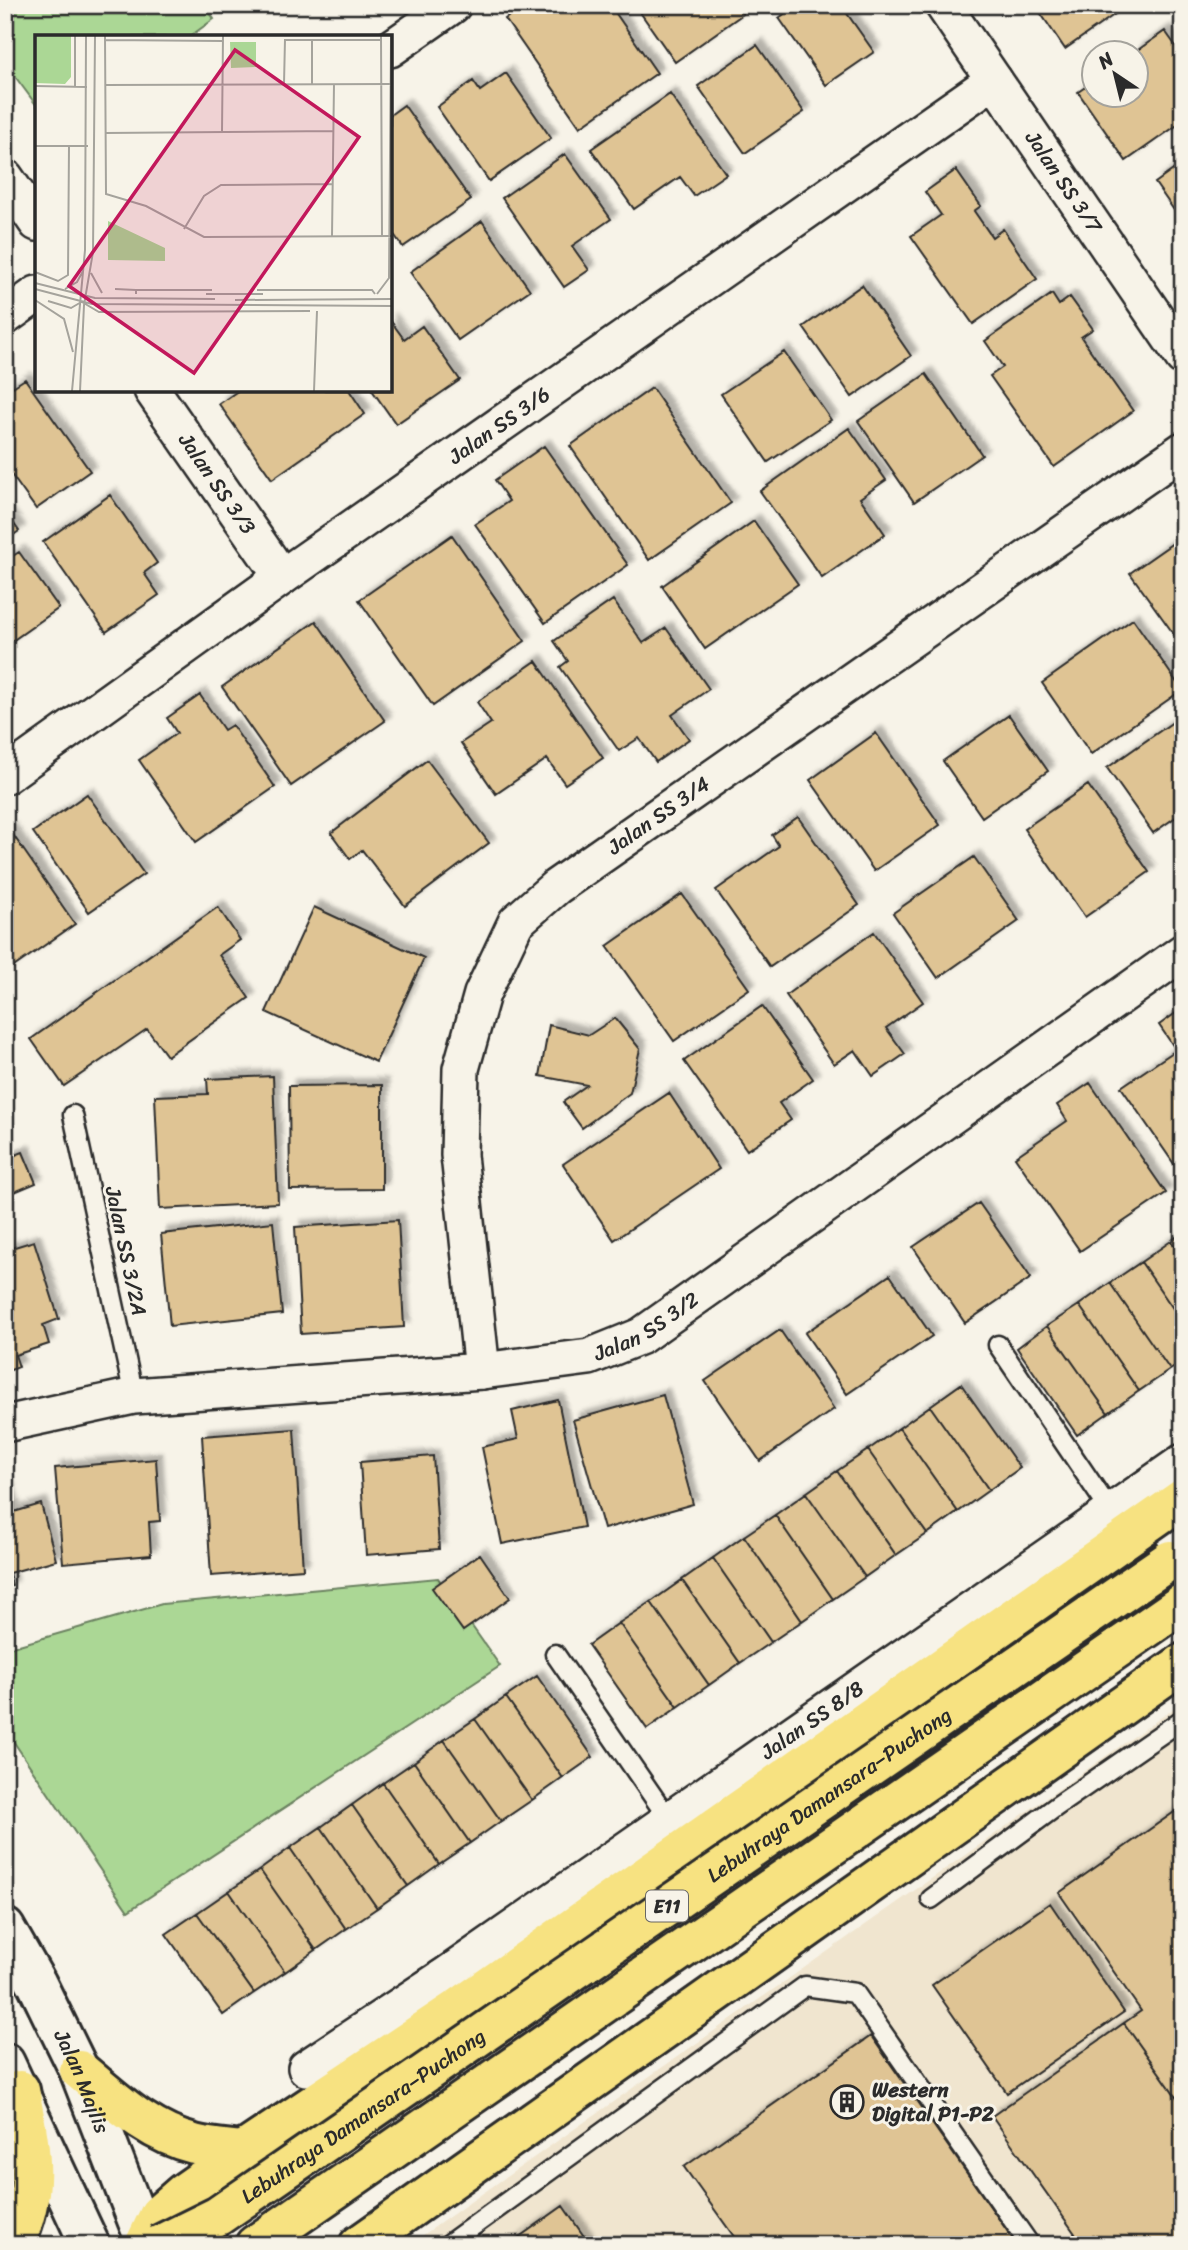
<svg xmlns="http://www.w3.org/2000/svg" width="1188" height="2250" font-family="Sriracha,sans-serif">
<defs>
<filter id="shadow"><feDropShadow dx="6" dy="-6" stdDeviation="2" flood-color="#0004"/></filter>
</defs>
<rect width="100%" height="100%" fill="#f7f3e8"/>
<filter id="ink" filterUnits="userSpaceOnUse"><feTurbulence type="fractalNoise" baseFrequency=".0143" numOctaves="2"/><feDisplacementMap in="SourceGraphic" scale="14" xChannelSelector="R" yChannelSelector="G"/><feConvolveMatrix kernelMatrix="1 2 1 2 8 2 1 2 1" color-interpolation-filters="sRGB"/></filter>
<g filter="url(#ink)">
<path fill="#f0e5cf" d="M1183,1702v543h-774z"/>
<path fill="#abd795" stroke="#6b8160" stroke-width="2" d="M5,5h200l9,14 -25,18h-152v69l-32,-43z
M438,1578l62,88 -372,245 -123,-182v-80l157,-45z"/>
<path fill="#dfc494" stroke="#2b2b2b" stroke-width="2" filter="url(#shadow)" d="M525,5h85l47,68 -77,54 -75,-108z
M635,5h101l7,9 -68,48z
M796,5h45l33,47 -48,33 -47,-67z
M1035,5h93l-63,44z
M1165,31l18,25v65l-57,40 -48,-69 16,-11v13h42l-1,-42z
M757,45l47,67 -59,41 -47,-67z
M506,73l45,65 -62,43 -52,-74 36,-26 7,10z
M670,94l56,80 -32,22 -14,-19 -46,32 -43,-60z
M404,105l67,95 -68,47 -13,-18v-114z
M565,154l46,65 -39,27 17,24 -25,17 -62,-89z
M1183,163v60l-28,-40z
M956,170l25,36 -7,5 18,26 11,-8 34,50 -64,45 -62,-88 30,-21 -16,-23z
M482,221l48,69 -72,50 -48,-68z
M862,285l49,71 -59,41 -49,-70z
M1052,294l7,11 11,-8 23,32 -12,8 52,74 -79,56 -64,-91 13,-9 -18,-26z
M390,320l14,19 18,-13 38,54 -64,44 -24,-34h18z
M784,352l47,68 -63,42 -47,-68z
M926,374l56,81 -68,47 -56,-81z
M25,379l65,92 -54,38 -31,-43v-74z
M652,388l79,115 -82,57 -79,-114z
M239,390h110l16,24 -93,65 -53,-75z
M849,428l37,52 -26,18 25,36 -63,44 -62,-87z
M544,446l84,119 -83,58 -70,-99 34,-23 -14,-21z
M110,495l47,68 -13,10 15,22 -53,37 -63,-90z
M5,511l14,20 -14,10z
M754,521l44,63 -93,65 -43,-63z
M452,535l73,106 -92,65 -74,-106z
M1183,536v111l-53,-74z
M19,552l40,56 -54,38v-85z
M613,600l30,43 23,-15 43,61 -37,26 17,24 -33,23 -17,-24 -20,13 -59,-84 8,-6 -14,-20z
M1133,619l49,71 -91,64 -49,-71z
M316,621l69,100 -94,65 -69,-99z
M536,661l67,97 -38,26 -18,-25 -51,35 -35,-51 30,-20 -14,-21z
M200,695l24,35 8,-5 43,62 -79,55 -57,-82 38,-27 -10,-15z
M1009,715l39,56 -66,46 -39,-56z
M1183,715v97l-30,21 -46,-65z
M876,733l64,92 -66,46 -64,-91z
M427,760l62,83 -84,63 -43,-56 -12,9 -19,-26z
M1088,785l61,87 -64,45 -61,-88z
M87,794l57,80 -55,38 -56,-80z
M798,817l61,88 -89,62 -54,-77 63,-44 -7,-11z
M9,829l66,95 -70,49v-141z
M974,857l45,64 -81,57 -45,-65z
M682,894l67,95 -75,52 -67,-95z
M218,907l22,33 -21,15 30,43 -82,58 -20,-27 -83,57 -33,-47z
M314,907l110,51 -48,104 -110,-50z
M874,932l49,70 -37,26 19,26 -32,22 -18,-26 -21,14 -48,-69z
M762,1006l51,73 -34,24 12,17 -44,30 -63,-89z
M1183,1008v169l-62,-90 55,-37 -17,-25z
M615,1018l25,31 -10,44 -48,35 -19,-26 24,-17 -47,-9 9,-51 40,10z
M273,1076l5,127 -118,6 -5,-113 53,-2 -1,-15z
M1090,1083l76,110 -86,58 -65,-94 52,-36 -10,-16z
M382,1085v104l-92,1 -1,-104z
M669,1093l50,76 -105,71 -51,-76z
M23,1152l13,31 -31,13v-37z
M979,1203l52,75 -66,45 -52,-76z
M398,1220l6,107 -103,7 -6,-107z
M273,1222l9,92 -112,12 -9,-92z
M1183,1232v25l-12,-16z
M34,1241l25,78 -16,6 6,19 -34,11 4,12 -14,5v-122z
M1171,1241l12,16v66l-42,-61z
M1141,1262l42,61v39l-13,8 -60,-87z
M890,1275l42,61 -85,58 -42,-61z
M1110,1283l60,87 -31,21 -60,-86z
M1079,1305l60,86 -31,22 -61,-87z
M1047,1326l61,87 -31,22 -60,-87z
M780,1330l54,79 -74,52 -55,-80z
M961,1384l59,84 -31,22 -59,-84z
M663,1395l30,109 -89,25 -31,-109z
M558,1400l26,127 -82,17 -20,-97 36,-8 -6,-28z
M930,1406l59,84 -31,22 -59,-84z
M899,1428l59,84 -31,22 -59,-84z
M294,1429l9,140 -92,7 -9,-140z
M868,1450l59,84 -31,21 -59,-84z
M433,1456l6,93 -73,6 -6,-93z
M156,1459l4,62 -11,1 2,33 -88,8 -8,-95z
M837,1471l59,84 -31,22 -59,-84z
M5,1481l9,31 27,-8 15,56 -47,13 3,13 -7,2z
M806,1493l59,84 -32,22 -58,-84z
M775,1515l58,84 -31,22 -58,-85z
M744,1536l58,85 -31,21 -58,-84z
M480,1554l30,44 -47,33 -31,-43z
M713,1558l58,84 -31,21 -58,-83z
M682,1580l58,83 -31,22 -58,-83z
M651,1602l58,83 -31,22 -59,-84z
M619,1623l59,84 -31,22 -59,-84z
M537,1676l56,81 -30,21 -57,-81z
M506,1697l57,81 -31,22 -57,-81z
M475,1719l57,81 -31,21 -57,-81z
M444,1740l57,81 -31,22 -56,-81z
M414,1762l56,81 -31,21 -56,-81z
M383,1783l56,81 -31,22 -56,-81z
M352,1805l56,81 -31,22 -56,-81z
M1183,1806v300l-59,-83 17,-12 -82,-118z
M321,1827l56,81 -31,21 -56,-81z
M290,1848l56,81 -30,21 -56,-80z
M260,1870l56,80 -31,22 -56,-81z
M229,1891l56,81 -31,21 -57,-80z
M1050,1903l74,109 -117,81 -75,-108z
M197,1913l57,80 -31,22 -57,-81z
M1124,2023l59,83v139h-100l-91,-129z
M871,2036l146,209h-277l-56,-78z
M563,2206l27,39h-82z"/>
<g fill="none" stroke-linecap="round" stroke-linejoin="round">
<defs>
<path id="lane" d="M73,1115l61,281
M998,1345l113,167
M555,1654l115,167
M931,1899l126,-93 126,-87
M447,2245l358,-259 50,7 175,252"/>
<g id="street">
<path id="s1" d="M943,5l240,352"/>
<path d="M390,49l63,-44"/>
<path d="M5,177l32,46"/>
<path d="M5,317l32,-23"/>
<path id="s2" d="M152,390l130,187"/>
<path id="s3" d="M5,776l277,-199 712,-497"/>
<path id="s4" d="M482,1371l-23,-216 2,-86 21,-75 34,-72 40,-35 627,-437"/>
<path id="s5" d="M5,1424l129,-28 348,-25 107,-14 52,-21 542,-384"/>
<path id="s6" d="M461,2006l-19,-28 741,-516"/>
<path d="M306,2068l136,-90"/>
</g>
<g id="secondary">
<path id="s7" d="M5,1928l32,56 42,86 68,175"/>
<path d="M5,2063l85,182"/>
</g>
<path id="highway" d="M79,2070c35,29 69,63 115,74 15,4 33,5 49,7
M14,2245c27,-57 17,-96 6,-155
M144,2245l15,-31 24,-21 60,-42 218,-145 722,-508
M255,2245l928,-642
M359,2245l824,-582"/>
</defs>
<use href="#lane" stroke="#2b2b2b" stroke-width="23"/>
<use href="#street" stroke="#2b2b2b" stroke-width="40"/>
<use href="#secondary" stroke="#2b2b2b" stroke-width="44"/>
<use href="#highway" stroke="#2b2b2b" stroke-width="44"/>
<use href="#lane" stroke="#f7f3e8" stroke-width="18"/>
<use href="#street" stroke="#f7f3e8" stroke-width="35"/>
<use href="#secondary" stroke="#f7f3e8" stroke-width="38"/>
<use href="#highway" stroke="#f7e281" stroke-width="38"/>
<defs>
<g id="highway-bridge">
<path id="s8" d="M159,2245l59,-29 952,-656"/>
</g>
</defs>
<use href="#highway-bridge" stroke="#2b2b2b" stroke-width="44" stroke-linecap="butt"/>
<use href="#highway-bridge" stroke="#f7e281" stroke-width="38"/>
</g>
</g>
<defs>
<symbol id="building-ring" viewBox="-11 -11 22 22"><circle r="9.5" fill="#f7f3e8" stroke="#2b2b2b" stroke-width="1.5"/><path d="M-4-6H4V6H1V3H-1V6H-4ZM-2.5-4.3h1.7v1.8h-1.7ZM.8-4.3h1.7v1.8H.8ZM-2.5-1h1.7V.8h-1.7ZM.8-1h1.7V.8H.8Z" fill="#2b2b2b"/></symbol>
</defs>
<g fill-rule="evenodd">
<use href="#building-ring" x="828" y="2083" width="38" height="38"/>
</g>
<g text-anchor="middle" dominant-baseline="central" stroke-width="6" stroke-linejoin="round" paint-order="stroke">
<rect fill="#f7f3e8" stroke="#686764" stroke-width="2" x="646" y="1890.5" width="42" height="31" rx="5"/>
<g font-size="19" font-weight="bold" fill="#2b2b2b">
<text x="667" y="1906">E11</text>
</g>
<g font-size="21" fill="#2b2b2b" stroke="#f7f3e8">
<text stroke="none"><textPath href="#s1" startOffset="214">Jalan SS 3/7</textPath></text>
<text stroke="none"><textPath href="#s3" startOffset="606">Jalan SS 3/6</textPath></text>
<text stroke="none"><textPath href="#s2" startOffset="114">Jalan SS 3/3</textPath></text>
<text stroke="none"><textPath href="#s4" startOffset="639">Jalan SS 3/4</textPath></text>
<text transform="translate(126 1251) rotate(78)">Jalan SS 3/2A</text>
<text stroke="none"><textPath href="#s5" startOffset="654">Jalan SS 3/2</textPath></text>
<text stroke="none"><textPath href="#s6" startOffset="485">Jalan SS 8/8</textPath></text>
<text stroke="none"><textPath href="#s8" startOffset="808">Lebuhraya Damansara–Puchong</textPath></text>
<text stroke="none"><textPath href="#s7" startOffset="172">Jalan Majlis</textPath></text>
<text stroke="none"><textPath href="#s8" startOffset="242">Lebuhraya Damansara–Puchong</textPath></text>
</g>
<g font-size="21" font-weight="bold" fill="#2b2b2b" stroke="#f7f3e8" text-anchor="start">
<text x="872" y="2090">Western<tspan x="872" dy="24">Digital P1-P2</tspan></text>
</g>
</g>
<g transform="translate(35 35)">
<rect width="357" height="357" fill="#f7f3e8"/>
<path d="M0,1h36v41l-6,7 -30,-1zM195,7h26v25l-25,1zM73,186l57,27v13l-57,-1z" fill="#abd795"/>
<path fill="none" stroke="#a5a39c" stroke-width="2" d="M40,1v51M70,1l1,158 40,12 58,31 188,-1M346,1l1,200M70,5l118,1M250,5h96M249,49l1,-45M277,49v-44M70,50l287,-1M0,51l52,1M187,96l1,-95M70,98l228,-2M0,111h53M149,194l20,-33 17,-11 111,-1M297,201l2,-152M0,237l23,9 10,-6 1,-129M56,238l11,20M0,248l60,15 120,1M0,254l57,15 300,2M30,254l12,-7 6,-11M80,254l21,1M222,255h115l3,4M101,259v-4h76M171,259h57M342,259l12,-16 2,-242M0,265l29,19 9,33M200,265l157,-1M13,266l23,7 12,-7M47,267l17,10 211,-1M37,356l13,-141 1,-214M45,356l4,-86 9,-53 2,-216M279,356l3,-80"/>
<path fill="#c2185b" fill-opacity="0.15" stroke="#c2185b" stroke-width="3.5" d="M200,15l124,87 -165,236 -125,-87z"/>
<rect width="357" height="357" fill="none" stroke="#2b2b2b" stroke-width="3.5"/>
</g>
<rect width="1188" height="2250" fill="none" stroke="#f7f3e8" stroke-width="28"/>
<rect x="14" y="14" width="1160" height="2222" fill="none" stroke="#2b2b2b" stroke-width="2.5" filter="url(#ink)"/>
<g transform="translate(1115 74) rotate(325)"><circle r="33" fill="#f7f3e8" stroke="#a5a39c" stroke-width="2"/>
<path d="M0-5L12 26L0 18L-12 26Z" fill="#2b2b2b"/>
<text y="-10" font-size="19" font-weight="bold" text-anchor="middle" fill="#2b2b2b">N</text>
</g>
</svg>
